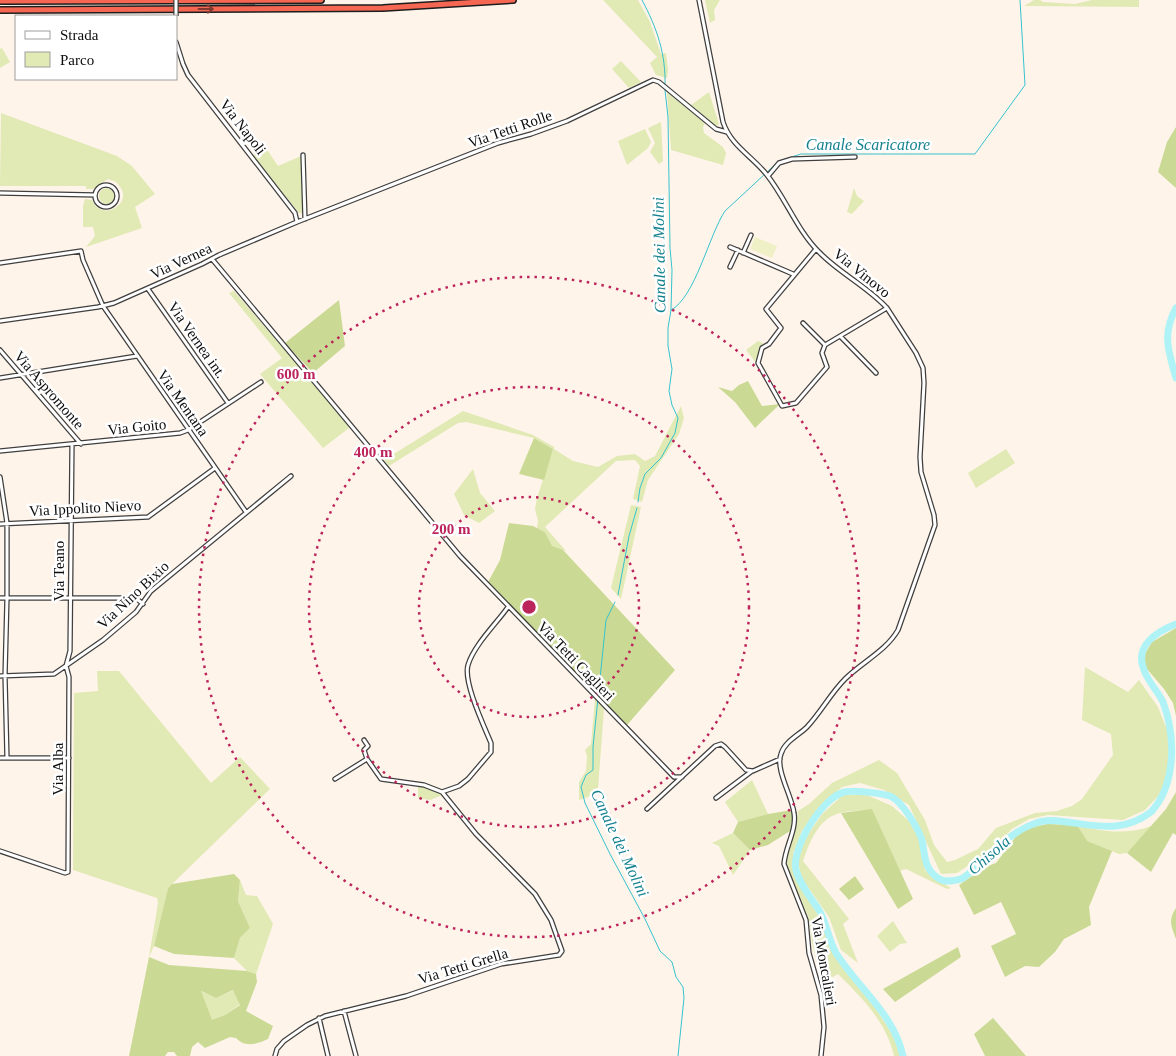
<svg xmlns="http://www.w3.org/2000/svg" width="1176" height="1056" font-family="Georgia,serif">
<rect width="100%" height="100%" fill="#fff4ea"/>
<path fill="#e1e9b4" d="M603,0h35l12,22 11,32 5,-1 2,17 -1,8 -11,-3 -6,-12 7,-6z
M705,0h15l-6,10 1,10 -5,3z
M1034,0h6l3,2 32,2 17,-4h47v7l-115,-1z
M36,15h128l-129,1z
M2,48l8,14 -10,6v-19z
M621,61l20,21 -12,6 -17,-19z
M667,92l38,31 -2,4 1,6 19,14 3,6 -3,12 -52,-15z
M709,92l10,32 -3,2 -25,-21z
M1,113l116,43 15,10 23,28 -20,13 7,21 -56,19 9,-11 -2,-9h-10v-21l2,-7 7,1c2,3 3,6 5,7 10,9 28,-1 26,-14 -1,-4 -4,-8 -7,-11l-8,-3 -15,10h-7v-3h-86z
M661,122l2,39 -4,3 -9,-12 5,-9 -7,-15z
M645,129l6,13 -3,6 -21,17 -9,-24z
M266,148l12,18 23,-10 2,57h-4l-46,-58z
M854,188l3,8 7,5 -12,13 -5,-2z
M99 196a8 8 0 1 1 16 0a8 8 0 1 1-16 0Z
M234,291l111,129 4,8 -26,20 -63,-74 22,-16 -53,-65z
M758,341l5,2 -6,21 -11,-14z
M681,406l3,12 -5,16 -31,46 -6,22 -9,-3 7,-33 -5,-6 -19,1 -71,66 21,24 -14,-4 -7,-15 -8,-4 1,-7 -3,-12 2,-11 16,-49 -19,-11 -68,-16 -8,1 -69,43 -5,-6 79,-49 70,24 21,12v2l19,12 25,6 19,-11 18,-2 10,7 10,-5z
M1006,449l9,14 -39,25 -8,-15z
M473,469l7,24 15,18 -16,12 -15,-8 -10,-21z
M631,505l10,2 -20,92 -10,-11z
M1085,667l43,25 11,-12 19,27 12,30 1,31 -10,25 -16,17 -22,10 -75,-5 -19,4 -17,10 -23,23 -32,21 -16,1 -32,-69 -25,-15 -24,-7 -18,4 -21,18 -19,26 -9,22 1,18 5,14 13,19 9,17 10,28 13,21 30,36 21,32 6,18h-7c-8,-35 -32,-58 -56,-82l-16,9 -10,-40 -3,-24 -23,-56 2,-13 7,-18 3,-21 11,-7 23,-21 47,-23 18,13 28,47 9,25 13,17 8,-2 23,-11 18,-21 39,-15 22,-2 15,-5 10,-7 31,-44 -2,-21 -29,-14z
M97,671h22l92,112 29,-26 30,32 -102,99 -14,58 -5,11 9,-54 -1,-5 -84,-28 1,-177 24,-2z
M595,699l9,10 -6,80 -10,8 -9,3v-18l7,-11 1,-15 -2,-6 6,-6z
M752,780l16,34 -30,8 -13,-20z
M418,786l9,1 16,8 -13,5 -12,-2z
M843,795h24l25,11 17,15 10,18 6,31 9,8 17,10 -4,1 -41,-20 -6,2 -28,-61c-10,1 -22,0 -32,3 -21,5 -30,28 -37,48l46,58 -6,5 15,39 -17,-13 -12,-33 -28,-40 -3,-17 5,-18 19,-28z
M1077,825c26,7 49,10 75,1l-25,27 -8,1 -33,-13z
M733,833l17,17 -17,25 -14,-29 -7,-3z
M240,880l6,15 11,1 16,28 -17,50 -9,-3 -13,-13 6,-20 10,-10 -12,-27z
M893,921l14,22 -7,1 -10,8 -13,-16z
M234,990l6,14 -15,11 -13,6 -12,-30 16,7z"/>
<path fill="#cada94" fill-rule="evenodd" d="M1176,127v61l-18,-16 9,-30z
M339,300l6,46 -32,27 -28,-30z
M748,381l14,25 18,-2 -25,24 -20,-26 -17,-15 14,4 7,-6z
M534,438l19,11 -9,31 -25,-6z
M509,523l24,3 12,6 7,14 11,4 112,120 -48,55 -139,-143 12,-22z
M1176,628v88l-3,-13 -9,-14 -17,-20 -4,-12 9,-15z
M1176,792v43l-3,-2 -22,39 -24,-19 39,-44z
M872,809l41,90 -15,10 -57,-96z
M792,810l1,8 -3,13 -22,14 -18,5 -17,-17 5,-11 30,-8z
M1047,824l30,1 10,16 25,10 -23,56 2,18 -27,14 -9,13 -16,15 -14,-1 -20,11 -14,-31 25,-12 -15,-32 -27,13 -15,-30 26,-18 11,-4 21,-28 8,-6z
M234,874l6,6 -2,21 12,27 -10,10 -6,20 -60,-4 -20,-8 14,-58 4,-4z
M855,876l9,13 -15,11 -10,-11z
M1176,908v31c-5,-13 -8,-19 0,-31z
M958,947l3,10 -66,45 -12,-13z
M149,957l20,8 78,6 9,3 1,8 -11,29 27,15 -5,13c-11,5 -23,9 -32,-1l-6,-1 -25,11 -7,-6 -6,5 -2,9h-13l-3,-4h-6l-3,4h-36zM233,990l7,15 -15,10 -13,5 -11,-29 15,7z
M993,1018l33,38h-41l-11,-22z"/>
<path fill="#eff0c6" d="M755,237l22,9 -5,12 -22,-9z"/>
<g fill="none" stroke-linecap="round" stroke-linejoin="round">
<path stroke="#36c3ce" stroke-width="1" d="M642,0c15,28 24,54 23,86
M671,310c24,-12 38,-75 54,-99l54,-50 22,-7h174l50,-69 -5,-85
M638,502l2,-14 5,-14 16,-16 14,-25 3,-15 -6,-13 -3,-14 3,-22 -4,-23v-18l3,-18 1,-40 -2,-22 -2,-131 -3,-27
M618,595l11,-59 8,-28
M615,602l-9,18 -13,127v23l-7,5 -5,12 4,16 25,51 35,65 15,32 12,11 4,15 7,10 1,11 -6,58"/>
<path stroke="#aff3f6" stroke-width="7" d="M1176,308c-14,26 -8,42 0,70
M903,1056c-9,-42 -45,-68 -67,-103 -8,-14 -9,-30 -17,-43 -8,-12 -19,-25 -23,-40 -5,-22 26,-72 48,-78 10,-2 36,1 46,4 12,5 28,32 32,44 2,9 2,19 6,27 3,6 10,13 17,14 6,0 12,0 18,-3 6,-4 12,-10 17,-15 17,-15 34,-33 56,-40 10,-4 20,-3 31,-1 32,4 56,11 84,-10 25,-27 25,-75 12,-110 -5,-11 -15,-20 -19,-32 -10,-24 12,-38 32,-46"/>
<defs>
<path id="minor" d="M699,0l24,122c8,24 29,34 44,53 19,24 30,55 52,77 20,21 48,34 68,56l29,45 7,15 1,15 -4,74 1,15 13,43 1,10 -37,105c-12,21 -36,32 -53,49 -14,14 -24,33 -38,48 -8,8 -23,15 -26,27 -6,15 11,42 13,59 3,17 -9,34 -10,51l22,56 3,33 12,42 3,32 -3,29
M176,42l7,22 5,11 107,138 2,9
M303,155l2,64
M768,176l11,-13 13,-4 63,-2
M95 196a11 11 0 1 1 22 0a11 11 0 1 1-22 0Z
M0,193l95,2
M730,247l63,27
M816,249l-50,60 15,19 -12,16 -7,4 -4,15 24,43 14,-3 31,-36 -5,-14 3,-8
M743,253l8,-18
M212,259l248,297 214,221h8
M0,263l81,-12 2,9 20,46 143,206
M730,267l8,-17
M148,289l80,114
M0,321l98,-14 16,-4 88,-39 17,-9 78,-33 201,-79 33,-9 36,-13 86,-41 6,2 57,47 11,3
M803,323l22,22
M841,337l35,36
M825,345l62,-37
M0,350l81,94
M0,378l137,-22
M0,451l180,-18 8,-3 73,-48
M0,477l7,46v75l-2,78 2,82
M0,524l148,-7 67,-49
M0,598h126l11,1 6,5
M0,676l54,-2 49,-34 33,-28 15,-21 140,-115
M0,758h69
M335,779l32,-20
M442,792l17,-6 9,-7 23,-27v-9c-7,-17 -28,-61 -23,-78 6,-20 28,-41 40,-58
M716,798l36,-27
M647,809l68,-63 6,-2 4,3 21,23 7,1 27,-12
M0,851l65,22 3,-1 1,-195 -3,-11 4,-15 2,-206
M344,1011l12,45
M319,1018l9,38
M275,1056l2,-7 7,-8 23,-16 18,-9 81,-20 95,-32 58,-9 3,-4 -11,-31 -16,-26 -59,-60 -34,-42 -18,-7 -43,-6 -14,-20 -3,-9 4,-4 -4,-6"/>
<path id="motorway" d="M0,1l321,-1
M0,10l383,-2 130,-8"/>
</defs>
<use href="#minor" stroke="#3f3f3f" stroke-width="5.5"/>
<use href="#motorway" stroke="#1d1d1d" stroke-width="8"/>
<use href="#minor" stroke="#fff" stroke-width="3"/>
<use href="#motorway" stroke="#f56752" stroke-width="5"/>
<defs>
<path id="minor-bridge" d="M176,0v16"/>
</defs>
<use href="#minor-bridge" stroke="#3f3f3f" stroke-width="5.5" stroke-linecap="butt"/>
<use href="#minor-bridge" stroke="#fff" stroke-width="3"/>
</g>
<defs><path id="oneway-shaft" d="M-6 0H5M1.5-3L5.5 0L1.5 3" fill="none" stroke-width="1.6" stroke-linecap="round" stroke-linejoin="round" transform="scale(1.25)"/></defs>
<use stroke="#803a2f" href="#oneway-shaft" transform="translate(206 9)"/>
<g fill="none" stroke="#bc245c" stroke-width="2.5" stroke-dasharray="2.5 5">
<circle cx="529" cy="607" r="110"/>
<circle cx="529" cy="607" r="220"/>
<circle cx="529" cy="607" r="330"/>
</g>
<g text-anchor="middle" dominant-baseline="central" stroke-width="5" stroke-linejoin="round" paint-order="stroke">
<g font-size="15" fill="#0c0c0c" stroke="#fff">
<text transform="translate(243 127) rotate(52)">Via Napoli</text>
<text transform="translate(510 129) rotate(-19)">Via Tetti Rolle</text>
<text transform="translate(181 261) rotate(-25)">Via Vernea</text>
<text transform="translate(862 273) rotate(39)">Via Vinovo</text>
<text transform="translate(197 340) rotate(55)">Via Vernea int.</text>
<text transform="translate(49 390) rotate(49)">Via Aspromonte</text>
<text transform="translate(183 403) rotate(55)">Via Mentana</text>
<text transform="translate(137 427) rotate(-6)">Via Goito</text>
<text transform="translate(85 508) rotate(-3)">Via Ippolito Nievo</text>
<text transform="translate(59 571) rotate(-90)">Via Teano</text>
<text transform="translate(133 595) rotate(-43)">Via Nino Bixio</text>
<text transform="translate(576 661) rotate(46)">Via Tetti Caglieri</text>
<text transform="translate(58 769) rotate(-90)">Via Alba</text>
<text transform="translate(824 961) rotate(80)">Via Moncalieri</text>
<text transform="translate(463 966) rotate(-17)">Via Tetti Grella</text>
</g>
<g font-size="16" font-style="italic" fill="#15828f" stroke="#fff">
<text x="868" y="144">Canale Scaricatore</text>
<text transform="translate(659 255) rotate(-91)">Canale dei Molini</text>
<text transform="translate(620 843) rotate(65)">Canale dei Molini</text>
<text transform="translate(989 855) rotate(-41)">Chisola</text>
</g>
</g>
<circle cx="529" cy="607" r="8" fill="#bc245c" stroke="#fff" stroke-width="2.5"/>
<g font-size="15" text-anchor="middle" font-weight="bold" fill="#bc245c" stroke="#fff" stroke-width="5" stroke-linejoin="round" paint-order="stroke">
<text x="296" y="379">600 m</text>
<text x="373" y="457">400 m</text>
<text x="451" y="534">200 m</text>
</g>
<rect x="15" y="15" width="162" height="65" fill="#ffffff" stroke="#9e9e9e"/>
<rect x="25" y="31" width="25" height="8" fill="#ffffff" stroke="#9e9e9e"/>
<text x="60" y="40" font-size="15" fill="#0c0c0c">Strada</text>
<rect x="25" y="52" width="25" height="15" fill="#e1e9b4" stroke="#9e9e9e"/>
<text x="60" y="65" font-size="15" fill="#0c0c0c">Parco</text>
</svg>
